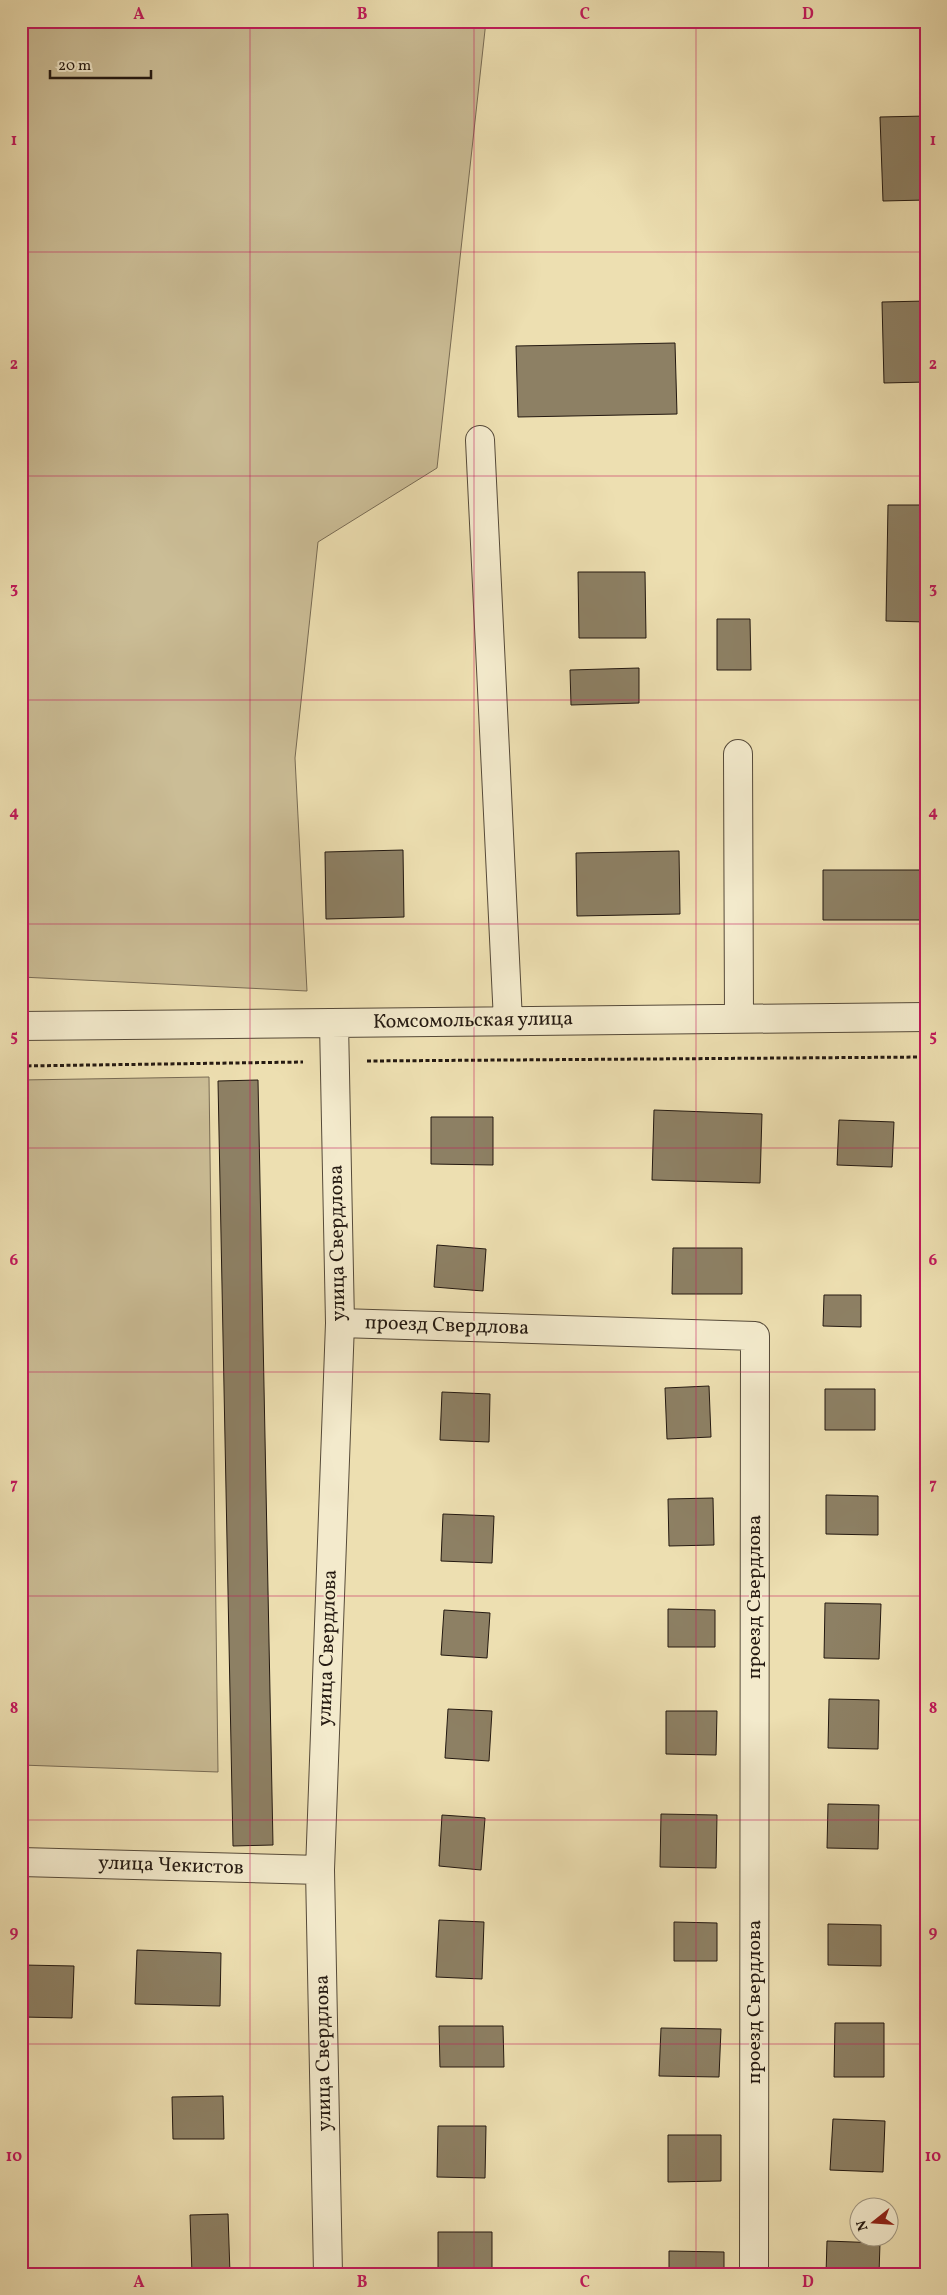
<svg xmlns="http://www.w3.org/2000/svg" width="947" height="2295" font-family="Vollkorn,serif">
<rect width="100%" height="100%" fill="#eddfb1"/>
<filter id="stains"><feTurbulence type="fractalNoise" baseFrequency=".004" numOctaves="4"/><feColorMatrix values="0 0 0 0 .2 0 0 0 0 .09 0 0 0 0 .02 0 0 0 .5 -.17"/></filter>
<radialGradient id="worn" r=".72"><stop offset=".6" stop-color="#630" stop-opacity="0"/><stop offset="1" stop-color="#630" stop-opacity=".3"/></radialGradient>
<path fill="#cbbd96" stroke="#786b54" d="M21,21h465l-49,447 -119,74 -23,216 12,233 -286,-14z
M209,1077l9,695 -197,-7v-685z"/>
<path fill="#8d8064" stroke="#241911" d="M926,116v84l-43,1 -3,-84z
M926,301v81l-42,1 -2,-81z
M675,343l2,71 -159,3 -2,-71z
M888,505h38v117l-40,-1z
M578,572h67l1,66h-67z
M717,619h33l1,51h-34z
M639,668v35l-68,2 -1,-35z
M403,850l1,67 -78,2 -1,-67z
M679,851l1,63 -103,2 -1,-63z
M823,870h100v50h-100z
M258,1080l15,765 -40,1 -15,-765z
M654,1110l108,4 -2,69 -108,-3z
M431,1117h62v48l-62,-1z
M839,1120l55,2 -2,45 -55,-2z
M437,1245l49,4 -3,42 -49,-4z
M673,1248h69v46h-70z
M824,1295h37v32l-38,-1z
M709,1386l2,51 -44,2 -2,-51z
M825,1389h50v41h-50z
M442,1392l48,2 -1,48 -49,-2z
M826,1495l52,1v39l-52,-1z
M713,1498l1,47 -45,1 -1,-47z
M443,1514l51,2 -2,47 -51,-2z
M825,1603l56,1 -2,55 -55,-1z
M668,1609l47,1v37h-47z
M444,1610l46,3 -3,45 -46,-3z
M829,1699l50,1 -1,49 -50,-1z
M448,1709l44,2 -3,50 -44,-3z
M666,1711h51l-1,44 -50,-1z
M828,1804l51,1 -1,44 -51,-1z
M661,1814l56,1 -1,53 -56,-1z
M442,1815l43,3 -4,52 -42,-4z
M439,1920l45,2 -2,57 -46,-2z
M674,1922l43,1v38h-43z
M828,1924l53,1v41l-53,-1z
M137,1950l84,3 -1,53 -85,-2z
M23,1965l51,1 -2,52 -50,-1z
M835,2023h49v54h-50z
M439,2026h64l1,41h-64z
M661,2028l60,1 -2,48 -60,-1z
M223,2096l1,43h-51l-1,-42z
M833,2119l52,2 -2,51 -53,-2z
M438,2126h48l-1,52 -48,-1z
M668,2135h53v46l-53,1z
M228,2214l2,60h-38l-2,-59z
M438,2232h54v42h-54z
M827,2241l53,2 -1,31h-53z
M669,2251l55,1v22h-55z"/>
<g fill="none" stroke-linecap="round" stroke-linejoin="round">
<defs>
<path id="minor" d="M480,440l28,581
M738,754l1,264
M21,1026l905,-9
M340,1323l415,13 -1,938
M21,1862l299,8
M328,2274l-8,-404 20,-547 -6,-300"/>
</defs>
<use href="#minor" stroke="#564a39" stroke-width="30"/>
<path stroke="#241911" stroke-width="3" stroke-dasharray="4 2.5" stroke-linecap="butt" d="M367,1061l559,-4
M21,1066l282,-4"/>
<use href="#minor" stroke="#f3eacc" stroke-width="28"/>
</g>
<path fill="none" stroke="#c2185b" stroke-width="1" stroke-opacity="0.55" d="M250,21v2253M474,21v2253M696,21v2253M21,252h905M21,476h905M21,700h905M21,924h905M21,1148h905M21,1372h905M21,1596h905M21,1820h905M21,2044h905"/>
<g text-anchor="middle" dominant-baseline="central" stroke-width="4" stroke-linejoin="round" paint-order="stroke">
<g font-size="20" fill="#241911" stroke="#f3eacc">
<text transform="translate(473 1021) rotate(-1)">Комсомольская улица</text>
<text transform="translate(338 1243) rotate(-91)">улица Свердлова</text>
<text transform="translate(447 1326) rotate(2)">проезд Свердлова</text>
<text transform="translate(755 1597) rotate(-90)">проезд Свердлова</text>
<text transform="translate(328 1648) rotate(-88)">улица Свердлова</text>
<text transform="translate(171 1866) rotate(2)">улица Чекистов</text>
<text transform="translate(755 2002) rotate(-90)">проезд Свердлова</text>
<text transform="translate(324 2053) rotate(-91)">улица Свердлова</text>
</g>
</g>
<rect width="947" height="2295" fill="none" stroke="#eddfb1" stroke-width="55"/>
<g transform="translate(874 2222) rotate(253)"><circle r="24" fill="#f3eacc" stroke="#a09681"/>
<path d="M0-4L9 19L0 12L-9 19Z" fill="#8f2418"/>
<text y="-8" font-size="14" font-weight="bold" text-anchor="middle" fill="#241911">N</text>
</g>
<path d="M50 70v8h101v-8" fill="none" stroke="#241911" stroke-width="2.5"/>
<text x="58" y="70" font-size="15" fill="#241911" stroke="#f3eacc" stroke-width="4" paint-order="stroke">20 m</text>
<rect x="28" y="28" width="892" height="2240" fill="none" stroke="#c2185b" stroke-width="2"/>
<g font-size="16" text-anchor="middle" font-weight="bold" fill="#c2185b">
<text x="139" y="19">A</text>
<text x="362" y="19">B</text>
<text x="585" y="19">C</text>
<text x="808" y="19">D</text>
<text x="14" y="145">1</text>
<text x="933" y="145">1</text>
<text x="14" y="369">2</text>
<text x="933" y="369">2</text>
<text x="14" y="593">3</text>
<text x="933" y="593">3</text>
<text x="14" y="817">4</text>
<text x="933" y="817">4</text>
<text x="14" y="1041">5</text>
<text x="933" y="1041">5</text>
<text x="14" y="1265">6</text>
<text x="933" y="1265">6</text>
<text x="14" y="1489">7</text>
<text x="933" y="1489">7</text>
<text x="14" y="1713">8</text>
<text x="933" y="1713">8</text>
<text x="14" y="1937">9</text>
<text x="933" y="1937">9</text>
<text x="14" y="2161">10</text>
<text x="933" y="2161">10</text>
<text x="139" y="2287">A</text>
<text x="362" y="2287">B</text>
<text x="585" y="2287">C</text>
<text x="808" y="2287">D</text>
</g>
<rect width="100%" height="100%" filter="url(#stains)"/>
<rect width="100%" height="100%" fill="url(#worn)"/>
</svg>
